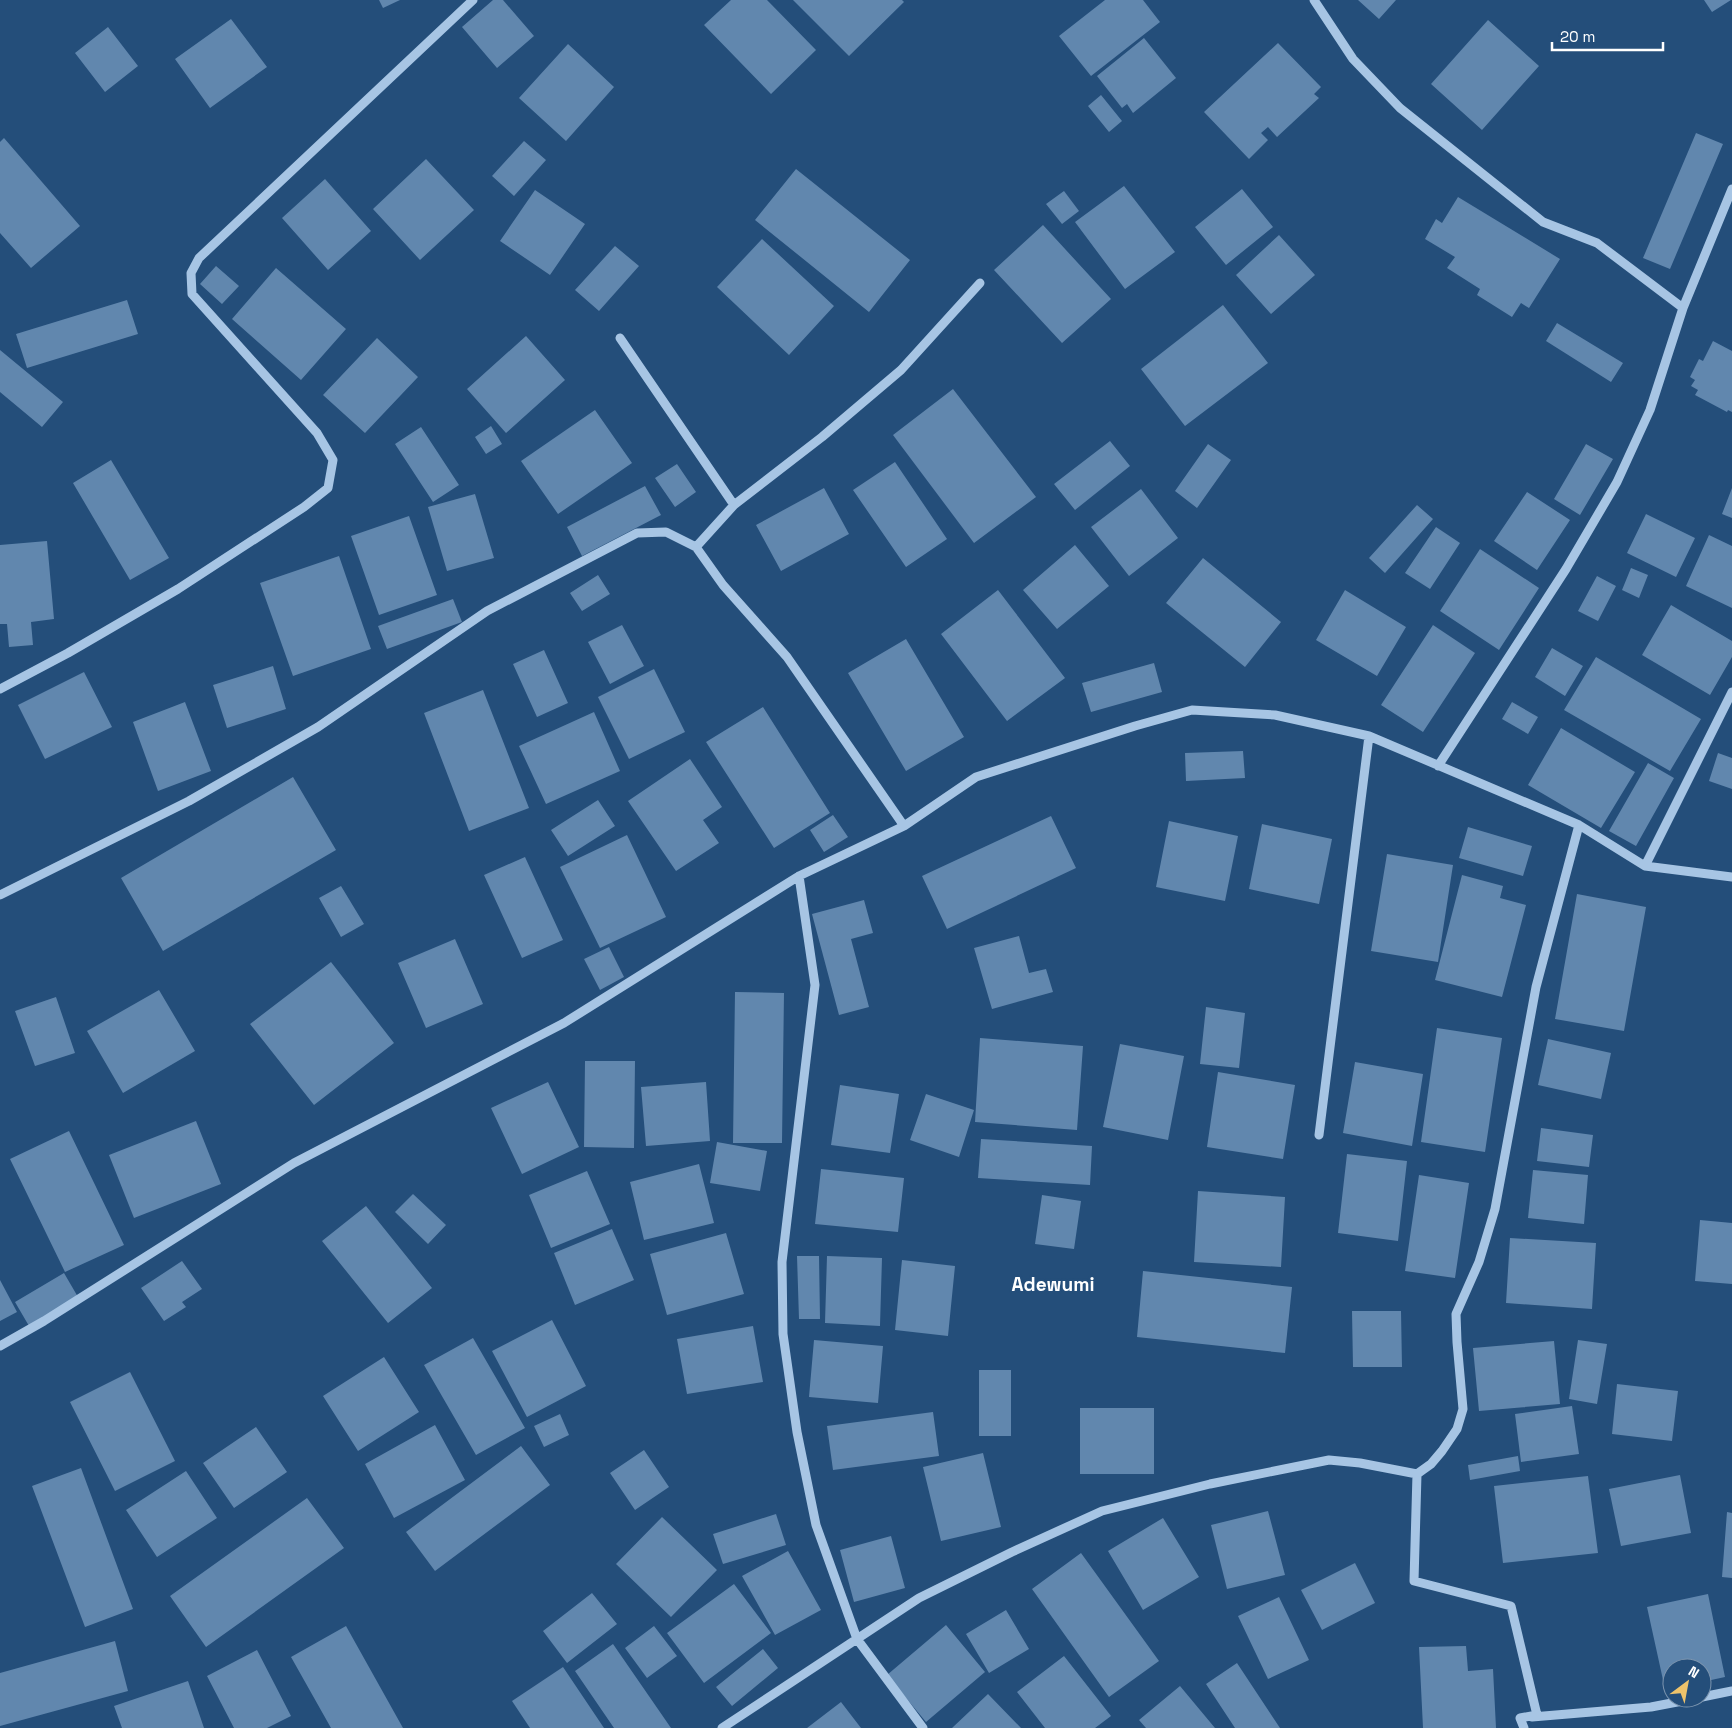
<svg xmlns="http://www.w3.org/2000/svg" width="1732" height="1728" font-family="'Space Grotesk',sans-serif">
<rect width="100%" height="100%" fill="#244e7a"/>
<path fill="#6187ae" d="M379,0h21l-17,8z
M493,0h10l31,36 -37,32 -35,-41z
M731,0h36l49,50 -45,44 -67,-69z
M793,0h109l2,2 -55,54z
M1105,0h38l17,22 -69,54 -32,-40z
M1358,0h38l-17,19z
M1704,0h27l-19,12z
M231,19l36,48 -57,41 -35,-49z
M1488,20l51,46 -57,64 -51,-46z
M108,27l30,39 -33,26 -30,-39z
M1144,38l32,40 -43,35 -6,-9 -5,4 -25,-32z
M1278,43l43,44 -7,7 5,4 -42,39 -9,-10 -7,6 7,7 -19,19 -45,-47z
M568,44l46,43 -48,54 -47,-43z
M1101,95l21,26 -13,11 -21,-26z
M1696,133l27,11 -53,125 -27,-11z
M4,138l76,88 -49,42 -31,-35v-91z
M524,141l22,19 -32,36 -22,-20z
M426,159l48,51 -54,50 -47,-51z
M796,169l114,91 -41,52 -114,-92z
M325,179l46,52 -43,39 -46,-52z
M1124,186l51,66 -50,37 -50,-67z
M1242,189l31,38 -47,38 -31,-38z
M535,190l50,34 -35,51 -50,-34z
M1064,191l15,20 -17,13 -16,-20z
M1458,197l102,62 -31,49 -8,-5 -9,14 -35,-22 3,-6 -33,-21 8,-11 -30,-18 11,-20 6,4z
M1043,225l68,74 -49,44 -68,-73z
M1279,235l36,40 -44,39 -35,-39z
M762,239l72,67 -45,49 -72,-68z
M615,246l24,20 -40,45 -24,-21z
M216,266l23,20 -17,18 -22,-20z
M276,268l70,61 -45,51 -69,-61z
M127,300l11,34 -111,34 -11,-34z
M1223,305l45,58 -83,63 -44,-57z
M1557,323l66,40 -12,19 -65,-41z
M526,336l39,44 -59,53 -39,-44z
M377,338l41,39 -53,56 -42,-38z
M1713,341l19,10v61l-4,-2 -1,2 -32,-17 3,-5 -7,-4 4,-6 -5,-3 9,-18 4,2z
M0,350l63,52 -21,25 -42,-35z
M953,389l83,108 -62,46 -81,-108z
M595,410l37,53 -74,51 -37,-53z
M491,426l11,18 -16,10 -11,-17z
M421,427l38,58 -26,17 -38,-58z
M1110,441l20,25 -55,44 -21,-26z
M1208,444l23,16 -34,48 -22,-17z
M1586,444l27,15 -33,56 -26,-16z
M111,460l58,98 -39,22 -57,-97z
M895,462l52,77 -41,28 -53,-77z
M677,464l19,28 -21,15 -20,-29z
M645,486l16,29 -79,41 -15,-29z
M824,488l25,46 -68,37 -25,-46z
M1732,488v30l-10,-4z
M1141,489l37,49 -49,38 -38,-49z
M1527,492l43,28 -33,50 -43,-29z
M475,494l19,64 -47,13 -19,-64z
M1417,505l16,14 -48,54 -16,-15z
M1646,514l49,24 -19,39 -49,-24z
M409,516l28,79 -58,20 -28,-79z
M1436,527l24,16 -30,46 -25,-16z
M1709,535l23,11v62l-46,-22z
M47,541l7,78 -23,3 2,23 -24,2 -2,-23h-7v-79z
M1075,545l34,41 -52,43 -34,-39z
M1480,549l59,39 -40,62 -59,-39z
M339,556l32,93 -78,27 -33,-93z
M1203,558l78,64 -36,45 -79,-64z
M1631,568l17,7 -9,23 -17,-8z
M598,575l12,19 -28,17 -12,-18z
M1597,576l19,10 -18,35 -20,-10z
M998,590l67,88 -58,43 -66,-87z
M1345,590l61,37 -29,49 -61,-36z
M453,599l9,23 -75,27 -9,-23z
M1671,605l61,36v16l-22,38 -68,-40z
M622,625l22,41 -34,18 -22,-42z
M1433,625l42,28 -52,79 -42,-27z
M906,639l58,98 -58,34 -58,-98z
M1552,648l31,18 -18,30 -30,-19z
M544,650l24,53 -31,14 -24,-53z
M1596,657l105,62 -31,52 -106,-61z
M1154,663l8,29 -71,20 -9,-29z
M273,666l13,43 -59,19 -14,-43z
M654,669l31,63 -56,27 -31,-62z
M84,672l28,55 -67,32 -27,-54z
M483,690l46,118 -60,23 -45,-118z
M185,702l26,69 -53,20 -25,-69z
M1512,702l26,15 -10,17 -26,-15z
M763,707l67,106 -56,35 -68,-106z
M594,712l26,59 -74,33 -27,-58z
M1561,728l74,44 -34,56 -73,-43z
M1243,751l2,27 -59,3 -1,-28z
M1718,753l14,5v31l-23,-8z
M690,759l32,48 -19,13 16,23 -43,28 -48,-70z
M1648,763l26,15 -38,68 -27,-15z
M293,777l43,73 -173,101 -42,-73z
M598,800l17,26 -47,30 -17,-26z
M833,815l15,22 -24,15 -14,-22z
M1051,816l25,52 -129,61 -25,-53z
M1169,821l69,15 -13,65 -69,-14z
M1262,824l70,15 -13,65 -70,-15z
M1468,827l64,19 -9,30 -64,-18z
M627,835l39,82 -66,31 -40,-81z
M1387,854l66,11 -15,97 -67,-11z
M525,857l38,83 -41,18 -38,-83z
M1462,875l41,11 -3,12 26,7 -24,92 -67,-17z
M341,886l23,38 -23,13 -22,-39z
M1577,894l69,13 -22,124 -69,-12z
M864,900l9,33 -22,6 18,68 -30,8 -27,-101z
M1019,936l10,37 17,-4 7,23 -61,17 -18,-61z
M455,939l28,65 -57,24 -28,-65z
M609,947l15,30 -24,13 -16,-31z
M331,962l63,81 -80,62 -64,-81z
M159,990l36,61 -72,42 -36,-62z
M735,992l49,1 -2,150h-49z
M56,997l19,56 -40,13 -20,-55z
M1206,1007l39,6 -6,55 -39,-4z
M1437,1028l65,10 -17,114 -64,-10z
M980,1038l103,8 -6,84 -102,-8z
M1548,1039l63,14 -10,46 -63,-14z
M1120,1044l64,12 -16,84 -65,-13z
M585,1061h50l-1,87 -50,-1z
M1355,1062l68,12 -11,72 -69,-13z
M1218,1072l77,13 -12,74 -76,-12z
M548,1082l31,65 -57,27 -31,-66z
M706,1082l4,59 -64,5 -5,-59z
M840,1085l59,9 -9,59 -59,-8z
M926,1094l48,16 -15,47 -49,-17z
M196,1121l25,63 -87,34 -25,-63z
M1541,1128l52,7 -4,32 -52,-6z
M69,1131l55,114 -59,27 -55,-113z
M981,1139l111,7 -2,39 -112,-7z
M717,1142l50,9 -7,40 -50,-8z
M1347,1154l60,7 -9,80 -60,-8z
M699,1164l15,59 -70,17 -14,-58z
M821,1169l83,9 -6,54 -83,-8z
M1533,1170l55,5 -4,49 -56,-6z
M587,1171l23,53 -59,24 -22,-53z
M1419,1175l50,8 -14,95 -50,-7z
M1198,1191l87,6 -4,70 -87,-5z
M413,1194l33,31 -18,19 -33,-32z
M1042,1195l39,6 -7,48 -39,-5z
M366,1206l66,82 -44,35 -66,-82z
M1700,1220l32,3v61l-37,-3z
M612,1229l22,51 -59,25 -21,-52z
M726,1233l18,61 -77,21 -17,-61z
M1510,1238l86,5 -4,66 -86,-6z
M797,1256h22l1,63h-21z
M827,1256l55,2 -2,68 -55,-3z
M902,1260l53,6 -7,70 -53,-6z
M182,1261l20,28 -20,13 4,5 -22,14 -23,-33z
M1143,1271l149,16 -7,66 -148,-16z
M64,1273l14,24 -49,29 -14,-24z
M0,1280l17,32 -17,9z
M1352,1311h49l1,56h-49z
M552,1320l34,66 -59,31 -35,-66z
M753,1326l10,56 -76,12 -10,-55z
M473,1338l52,90 -49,27 -52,-90z
M814,1340l69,6 -5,57 -69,-6z
M1578,1340l29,4 -10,60 -28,-5z
M1554,1341l6,63 -81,7 -6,-63z
M384,1357l35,55 -61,39 -35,-55z
M979,1370h32v66h-32z
M130,1372l45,89 -60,30 -45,-89z
M1617,1384l61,7 -6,50 -60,-7z
M1572,1406l7,48 -58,8 -6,-48z
M1080,1408h74v66h-74z
M933,1412l6,44 -106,14 -6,-44z
M560,1414l9,21 -25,12 -10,-21z
M435,1425l30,55 -71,38 -29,-54z
M256,1427l31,45 -53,36 -31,-45z
M521,1446l29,39 -115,86 -29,-39z
M644,1450l25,37 -34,23 -25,-37z
M983,1453l18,74 -60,14 -18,-74z
M1518,1456l2,15 -50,9 -2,-15z
M81,1468l52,141 -48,18 -53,-141z
M186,1471l31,47 -60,39 -31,-47z
M1680,1475l11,58 -70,13 -12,-57z
M1588,1476l10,77 -95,10 -9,-77z
M307,1498l37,50 -138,99 -36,-51z
M1268,1511l17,64 -58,14 -16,-64z
M1727,1512l5,1v65l-10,-1z
M776,1514l10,31 -63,19 -10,-30z
M662,1517l55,53 -46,47 -55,-53z
M1163,1518l36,59 -56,33 -35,-59z
M891,1536l14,52 -51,14 -14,-52z
M788,1551l33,59 -46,25 -33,-59z
M1081,1553l78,108 -50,36 -77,-108z
M1355,1563l20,40 -53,27 -21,-40z
M734,1584l37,49 -67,50 -37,-50z
M592,1593l25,31 -50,39 -24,-32z
M1708,1594l17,83 -23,5v-14h-30v20l-7,1 -18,-82z
M1279,1597l30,63 -41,19 -30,-63z
M1006,1610l23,39 -40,24 -23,-39z
M946,1625l39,47 -59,50 -39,-47z
M346,1626l57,102h-72l-40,-71z
M654,1626l23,30 -30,22 -22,-30z
M115,1641l13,50 -128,35v-53z
M613,1644l58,84h-57l-39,-57z
M1466,1646l2,25 25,-2 3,59h-73l-4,-81z
M763,1649l15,19 -46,38 -16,-19z
M257,1650l34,66 -24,12h-33l-27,-52z
M1064,1656l47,60 -16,12h-50l-28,-36z
M1237,1663l43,65h-45l-29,-44z
M563,1667l41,61h-74l-18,-27z
M188,1681l16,47h-82l-8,-22z
M1180,1686l35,42h-69l-7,-8z
M988,1694l33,34h-69z
M841,1702l20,26h-54z"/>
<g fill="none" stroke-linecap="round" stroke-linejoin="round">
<path stroke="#a7c5e4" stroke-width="9" d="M1314,0l39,59 47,49 143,114 54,21 86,65
M620,338l114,167
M696,547l38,-42 88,-68 79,-67 79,-87
M0,689l68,-36 110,-64 126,-82 24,-19 5,-28 -16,-27 -125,-139 -1,-21 8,-15 274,-258
M1438,766l128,-197 51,-87 33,-72 33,-102 49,-119
M1645,866l87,-174
M799,876l16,109 -33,277 1,72 14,98 19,93 41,114 66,89
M0,895l189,-94 129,-74 169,-116 150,-78 29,-1 30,15 27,38 64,72 117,169
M1319,1135l50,-399
M0,1346l44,-25 250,-158 270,-140 235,-147 105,-50 72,-49 159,-51 57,-16 83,5 94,21 210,89 66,41 87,11
M1417,1474l-3,107 97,25 26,109 -17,3 4,10
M1702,1697l30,-6
M1532,1717l119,-10 47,-9
M722,1728l197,-130 93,-46 90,-41 108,-27 119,-24 31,3 57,11 14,-10 11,-13 15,-22 6,-20 -6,-67 -1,-28 23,-52 16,-53 41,-222 43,-162"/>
</g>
<g text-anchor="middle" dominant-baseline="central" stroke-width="5" stroke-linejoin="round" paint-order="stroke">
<g font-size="19" font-weight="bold" fill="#fff" stroke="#244e7a">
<text x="1053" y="1284">Adewumi</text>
</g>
</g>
<g transform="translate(1687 1683) rotate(32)"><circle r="24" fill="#244e7a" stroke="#7c95af"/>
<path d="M0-4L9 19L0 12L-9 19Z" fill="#eec36b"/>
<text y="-8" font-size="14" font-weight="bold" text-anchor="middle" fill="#ffffff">N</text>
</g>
<path d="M1552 42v8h111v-8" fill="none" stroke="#ffffff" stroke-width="2.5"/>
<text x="1560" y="42" font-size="15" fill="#ffffff" stroke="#244e7a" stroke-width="4" paint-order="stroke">20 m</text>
</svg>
